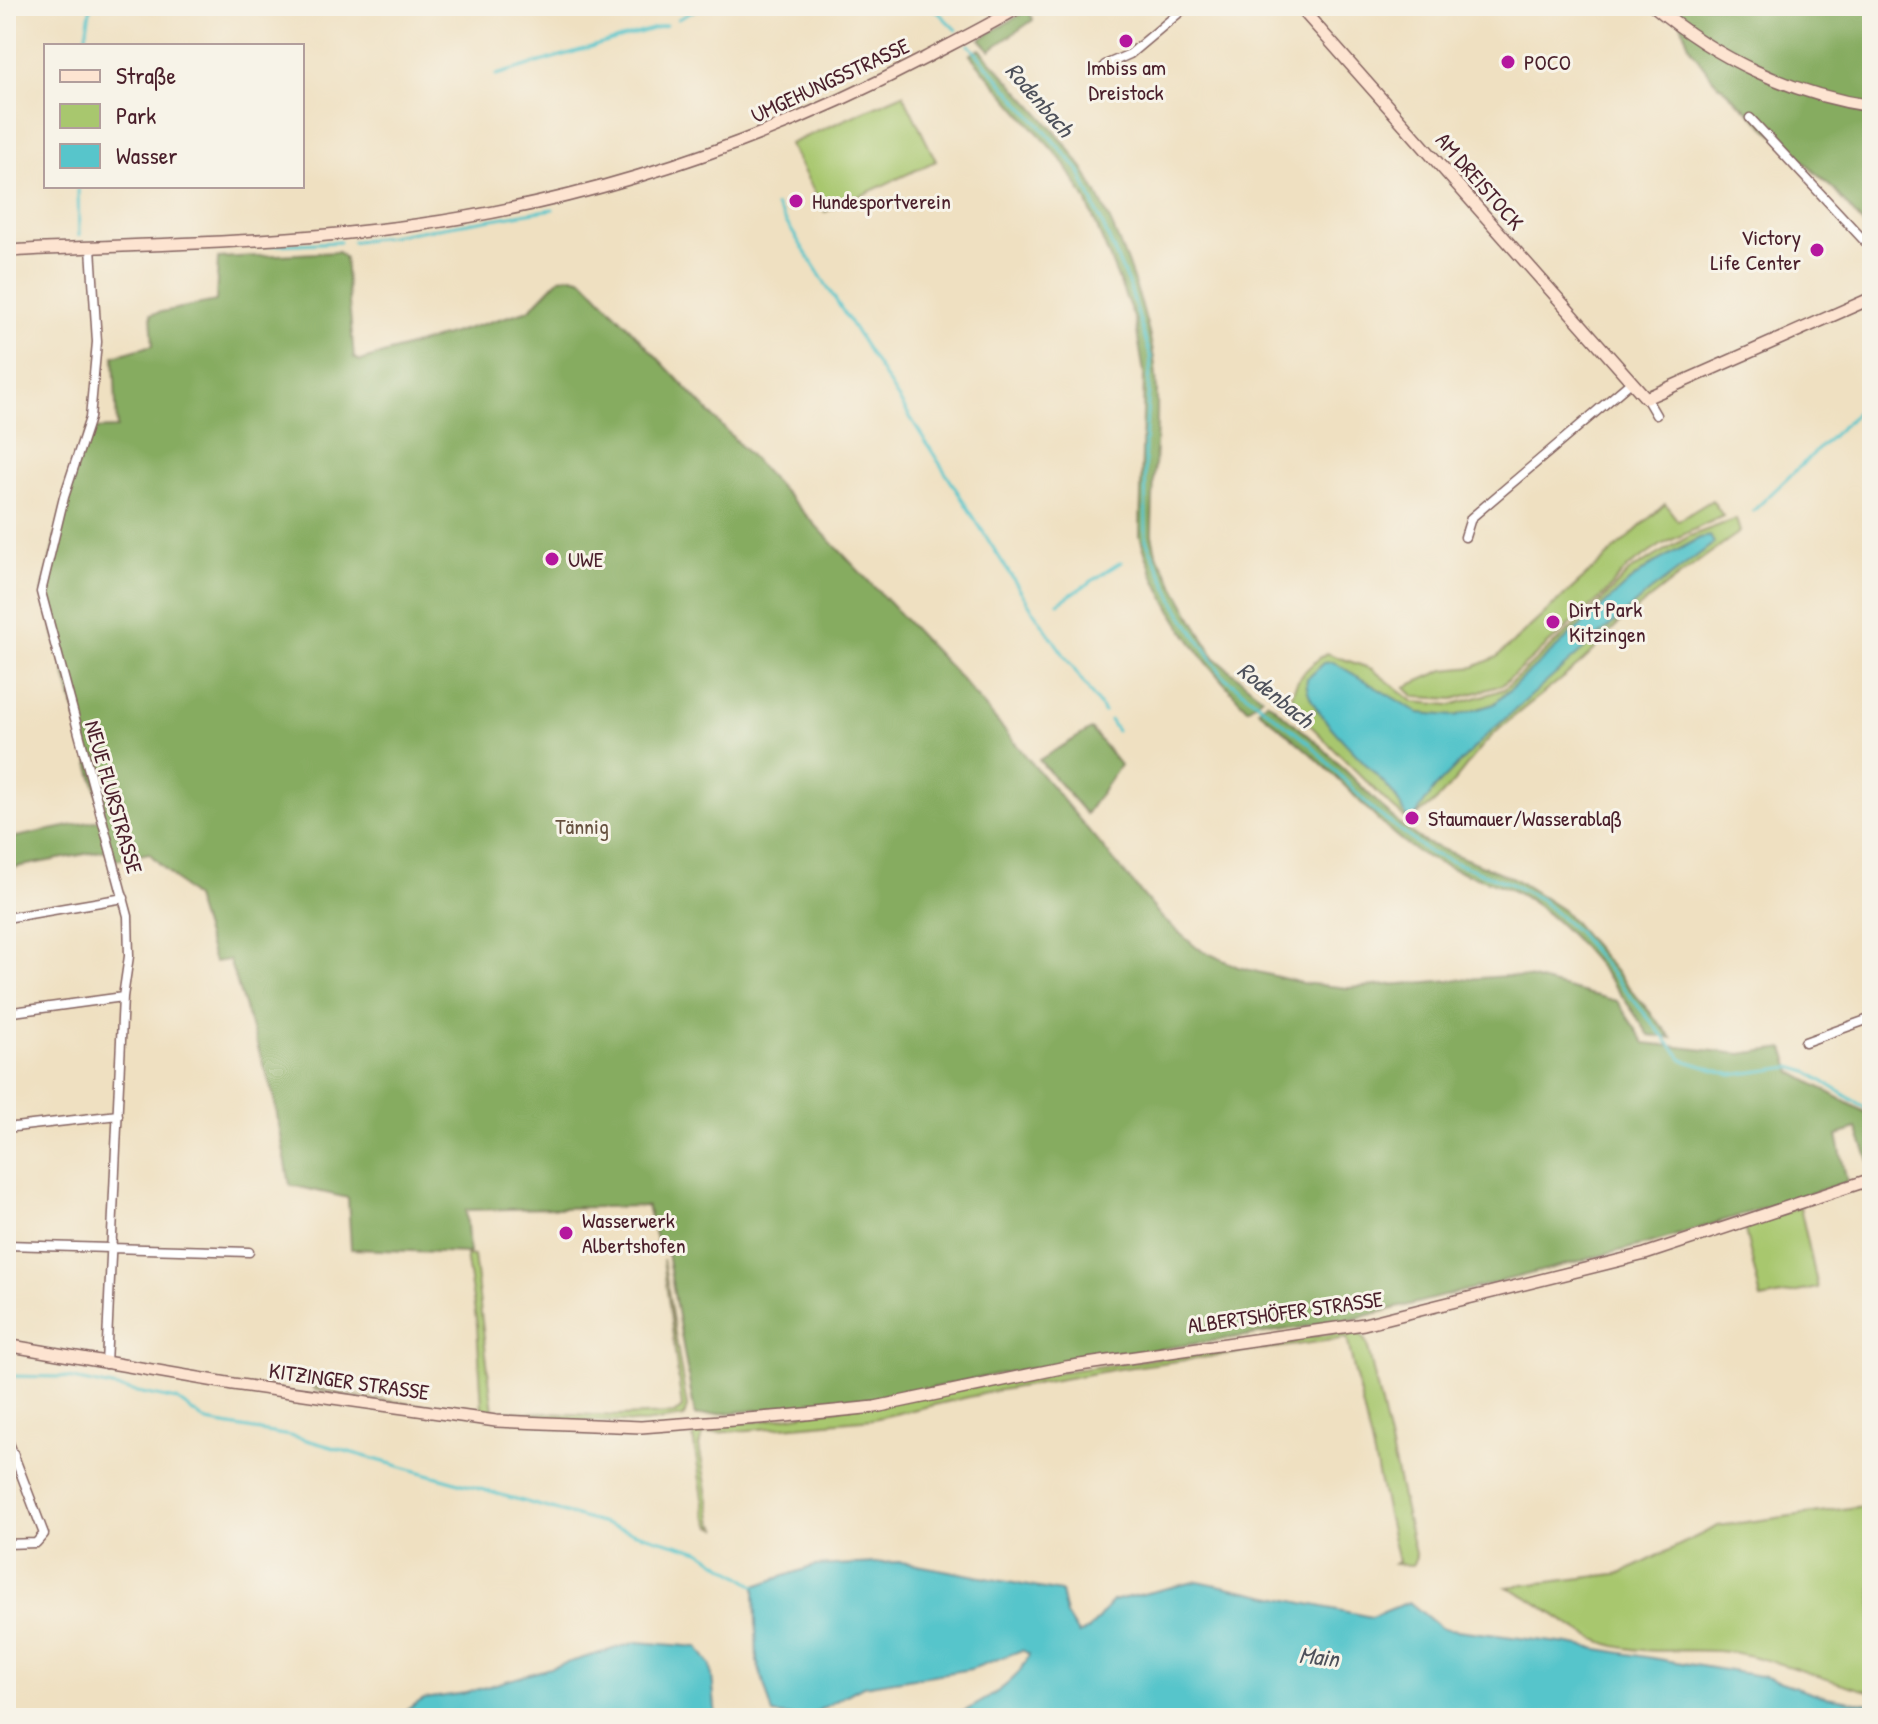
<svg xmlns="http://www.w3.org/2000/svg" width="1878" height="1724" font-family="'Patrick Hand',sans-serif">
<rect width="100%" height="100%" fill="#f7f3e8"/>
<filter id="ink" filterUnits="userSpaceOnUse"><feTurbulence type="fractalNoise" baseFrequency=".0125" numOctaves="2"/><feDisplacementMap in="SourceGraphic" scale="16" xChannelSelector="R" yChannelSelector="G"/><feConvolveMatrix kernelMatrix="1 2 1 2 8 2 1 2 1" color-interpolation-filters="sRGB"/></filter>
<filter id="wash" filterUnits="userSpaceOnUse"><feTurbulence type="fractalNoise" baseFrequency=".006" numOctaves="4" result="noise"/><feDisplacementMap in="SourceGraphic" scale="32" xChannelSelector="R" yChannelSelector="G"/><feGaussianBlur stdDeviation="1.8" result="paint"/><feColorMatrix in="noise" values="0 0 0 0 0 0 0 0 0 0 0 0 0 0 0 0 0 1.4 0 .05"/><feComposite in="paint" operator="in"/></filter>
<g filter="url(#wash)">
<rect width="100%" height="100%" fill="#efe0c1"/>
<path fill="#a8c76e" stroke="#79734c" stroke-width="2" d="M903,94l33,67 -111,51 -36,-68z
M1712,500l11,16 -60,28 -36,24 -23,27 -102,90 -48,14 -39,-2 -10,-10 39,-17 30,-3 23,-10 168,-153 13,17z
M1736,519l4,13c-43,29 -82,60 -122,92 -12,11 -21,25 -34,36 -29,26 -62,47 -90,74 -29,27 -49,71 -87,86l-15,-13 -102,-102c3,-25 16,-37 36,-52l46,16 42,33 37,3 41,-12 12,-4 96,-86 30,-32 60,-35z
M1800,1207l18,81 -57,11 -17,-73z
M466,1255l8,1 19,155 125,5 57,-2 7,-6 -19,-149 24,148 -3,10 -40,6 -139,-5 -190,-28 -3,-5 15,6c26,4 138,26 155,15l-5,-81z
M1354,1331l6,2 7,11 49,214 -4,7 -18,-1 4,-2 -51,-224 -229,31 -123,22 -122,28 -170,15 -4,12 14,77 6,6 -8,-3 -5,-10 -13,-78 7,-11 62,-6 291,-48z
M1872,1505v187c-47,-11 -89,-31 -136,-39 -43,-7 -85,4 -128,-9 -37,-12 -65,-42 -101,-57l116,-14 95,-47z"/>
<path fill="#86ac61" stroke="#686646" stroke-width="2" d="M1675,6h197v229l-38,-45 -121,-111 -23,-31z
M1028,10l5,10 -43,30 -10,-11z
M980,49c31,34 65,68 93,105 37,51 78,160 83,222 4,49 -4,108 -4,159l4,18 58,104 48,40 -14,12c-48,-49 -91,-107 -108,-174l4,-162 -9,-53 -49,-120 -22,-37 -94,-108z
M338,252l7,6 9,100 6,3 169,-51 31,-32 12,-2 11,3 379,401 201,239 34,29 41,19 64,16 46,5 158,-12 22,2 89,23 28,42 95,11 44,-6 8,24 78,43 2,53 -15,-39 -20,6 10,47 -189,59 -308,79 -347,53 -119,25 -189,18 -28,-163 -7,1 -13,-48 -181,4 3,43 -118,-4 -3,-51 -58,-13 -17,-92 -44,-133 -15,2 -20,-64 -45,-45 -34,7 -3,-11 -106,20v-30l98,-20 -61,-228 22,-94 24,-68 28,-1 -3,-72 39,-11 -2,-31 65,-13 2,-43z
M1267,701l55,46 76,76 26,19 89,36 51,33 108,127 -23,-3c-33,-50 -86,-123 -142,-147 -30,-12 -62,-19 -90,-36 -29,-19 -52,-46 -76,-70 -26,-26 -54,-49 -83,-72z
M1091,729l29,36 -34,49 -47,-54z"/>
<path fill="#57c5cb" stroke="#50727b" stroke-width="2" d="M1710,536l4,7 -71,54 -154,136 -54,55 -19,27 -9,3c-5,-9 -9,-19 -16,-27 -18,-23 -91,-84 -84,-112l17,-16 9,-1 86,51 36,3 39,-12 135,-122 25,-19 46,-25z
M901,1562l160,30 5,23 12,19 11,-4 24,-29 85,-20 173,36 38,-15 32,26 127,16 198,33 60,20 46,7v14h-921c26,-13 69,-34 78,-64l-7,-4 -51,19 -108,17 -58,32 -32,-4 -16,-53 -2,-75 59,-20z
M637,1642l61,5 13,19 5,52h-323l31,-19 42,-6z"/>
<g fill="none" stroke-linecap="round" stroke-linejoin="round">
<path stroke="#57c5cb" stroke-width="3" d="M925,6l12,5 19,19
M678,19l26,-13
M969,45l110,125 51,118 21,70 -6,84 1,98 30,65 47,71 86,67 65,68 56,42 81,31 29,15 37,33 106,128 49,15 59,-8 17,5 64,40
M84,46l7,-40
M496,75l170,-50
M78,186l1,50
M776,206l258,406 70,100
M353,242l200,-33
M254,246l86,-4
M1753,511l119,-113
M1058,603l63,-41
M1110,720l7,11
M6,1376l57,1 114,23 30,22 89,15 404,114 55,35"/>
</g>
</g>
<g filter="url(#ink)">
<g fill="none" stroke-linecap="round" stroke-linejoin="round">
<defs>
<path id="street" d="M1105,65l25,-11 57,-48
M1750,118l122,131
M91,248l6,94 -7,76 -26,79 -23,95 87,324 1,40 -6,41 -17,367
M1646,398l10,17
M1465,537l6,-19 160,-136
M6,918l118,-20
M6,1013l117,-16
M1805,1042l67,-24
M6,1128l112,-13
M6,1245l243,7
M6,1435l38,99 -8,9 -30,1"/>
<path id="secondary" d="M1299,6l347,392 226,-100
M1654,6c61,52 139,89 218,100
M6,251c136,-7 275,-7 410,-26 180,-25 349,-83 509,-167 32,-17 65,-33 96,-52
M6,1345l227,39 263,37 145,6 144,-11 90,-9 191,-40 298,-43 281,-70 227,-75"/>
</defs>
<use href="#street" stroke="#846360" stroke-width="11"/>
<use href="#secondary" stroke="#846360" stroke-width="14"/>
<use href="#street" stroke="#fff" stroke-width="8"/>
<use href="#secondary" stroke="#fde4d1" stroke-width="11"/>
</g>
</g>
<g fill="#b5179e" stroke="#f7f3e8" stroke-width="3">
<circle cx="1126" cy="41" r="8"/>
<circle cx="1508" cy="62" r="8"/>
<circle cx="796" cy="201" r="8"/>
<circle cx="1817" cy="250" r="8"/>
<circle cx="552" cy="559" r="8"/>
<circle cx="1553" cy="622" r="8"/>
<circle cx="1412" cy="818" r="8"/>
<circle cx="566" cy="1233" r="8"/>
</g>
<g text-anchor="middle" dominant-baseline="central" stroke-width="6" stroke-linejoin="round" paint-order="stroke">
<g font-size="22" fill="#4a1f2b" stroke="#f7f3e8" text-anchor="start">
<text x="1524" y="62">POCO</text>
<text x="1126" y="67" text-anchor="middle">Imbiss am<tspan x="1126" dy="25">Dreistock</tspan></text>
<text x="812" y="201">Hundesportverein</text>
<text x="1801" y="237" text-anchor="end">Victory<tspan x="1801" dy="25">Life Center</tspan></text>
<text x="568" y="559">UWE</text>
<text x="1569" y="609">Dirt Park<tspan x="1569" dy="25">Kitzingen</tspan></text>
<text x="1428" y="818">Staumauer/Wasserablaß</text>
<text x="582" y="1220">Wasserwerk<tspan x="582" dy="25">Albertshofen</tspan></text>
</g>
<g font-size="22" fill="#4a1f2b" stroke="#f7f3e8">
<text transform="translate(830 80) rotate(-25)">UMGEHUNGSSTRASSE</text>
<text transform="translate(1480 181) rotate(49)">AM DREISTOCK</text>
<text transform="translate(114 797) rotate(74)">NEUE FLURSTRASSE</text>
<text transform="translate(1285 1312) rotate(-8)">ALBERTSHÖFER STRASSE</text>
<text transform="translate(349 1381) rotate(8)">KITZINGER STRASSE</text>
</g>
<g font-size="22" fill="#66513f" stroke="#f7f3e8">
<text x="582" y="826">Tännig</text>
</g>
<g font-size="24" font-style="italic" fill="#4e515b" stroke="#f7f3e8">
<text transform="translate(1040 99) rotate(49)">Rodenbach</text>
<text transform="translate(1276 694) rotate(39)">Rodenbach</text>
<text transform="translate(1319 1656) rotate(6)">Main</text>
</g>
</g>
<rect width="1878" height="1724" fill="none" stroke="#f7f3e8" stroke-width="32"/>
<rect x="44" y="44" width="260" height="144" fill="#f7f3e8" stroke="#b29e9c" stroke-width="2"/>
<rect x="60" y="70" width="40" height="12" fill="#fde4d1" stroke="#b29e9c" stroke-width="2"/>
<text x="116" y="84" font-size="24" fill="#4a1f2b">Straße</text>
<rect x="60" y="104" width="40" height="24" fill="#a8c76e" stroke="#b29e9c" stroke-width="2"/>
<text x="116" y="124" font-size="24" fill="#4a1f2b">Park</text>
<rect x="60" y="144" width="40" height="24" fill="#57c5cb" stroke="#b29e9c" stroke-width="2"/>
<text x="116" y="164" font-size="24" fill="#4a1f2b">Wasser</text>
</svg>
